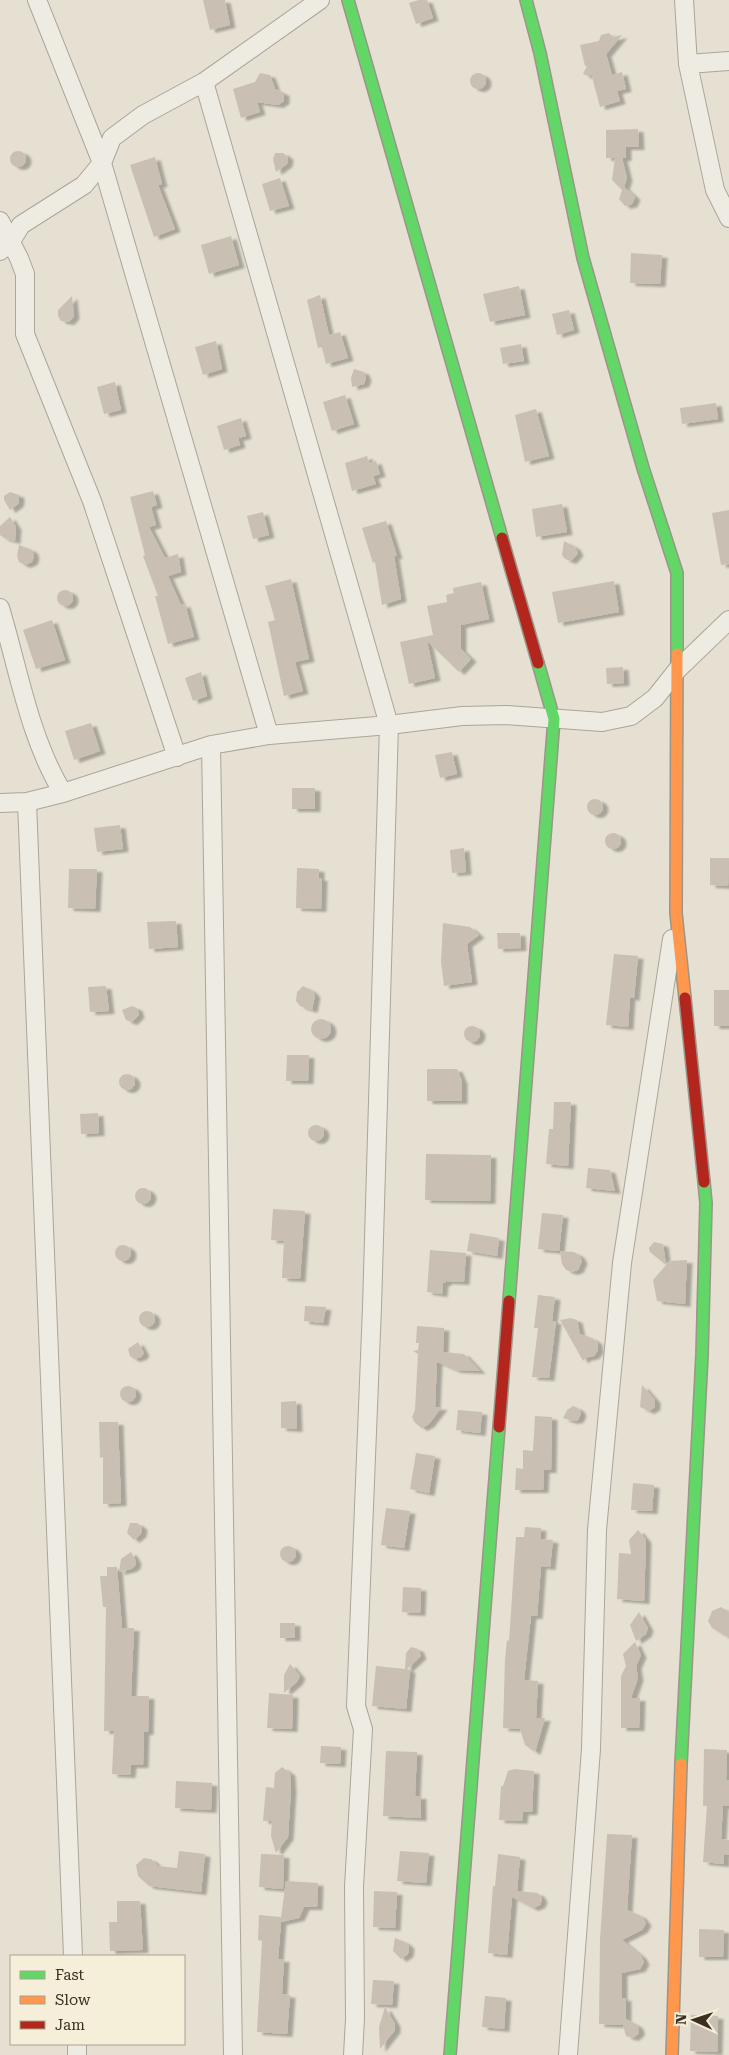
<svg xmlns="http://www.w3.org/2000/svg" width="729" height="2055" font-family="'Roboto Serif',serif">
<defs>
<filter id="shadow"><feDropShadow dx="5.5" dy="3" stdDeviation="1" flood-color="#0004"/></filter>
</defs>
<rect width="100%" height="100%" fill="#e5e0d2"/>
<path fill="#c9bfb3" filter="url(#shadow)" d="M203,0h22l5,25 -20,5z
M419,0h8l6,18 -17,6 -7,-21z
M609,33l4,4 9,-2 -16,19 6,21 10,-3 4,17 -9,2 3,10 -20,6 -9,-34 -3,3 -5,-2 4,-8h-2l-5,-21 19,-4 2,-6z
M260,73l10,2 5,14 9,4v8l-6,4 -21,-3 3,10 -19,6 -8,-29 22,-7z
M470 81a8 8 0 1 1 16 0a8 8 0 1 1-16 0Z
M638,129l1,18h-13v11h-4l5,20 -3,9 11,10 -3,7 -7,2 -6,-7 3,-9 -10,-10 3,-22h-9v-28z
M10 159a8 8 0 1 1 16 0a8 8 0 1 1-16 0Z
M275,153h8l5,4 -1,7 -11,8 -3,-13z
M155,157l7,27 -4,1 17,44 -21,8 -24,-72z
M280,178l9,28 -19,5 -8,-27z
M231,236l8,29 -30,9 -8,-29z
M631,253l31,2 -2,29 -30,-1z
M519,286l6,29 -35,7 -7,-28z
M320,295l9,40 11,-3 8,26 -22,6 -4,-17 -4,1 -11,-48z
M72,296l2,20 -5,6 -8,-1 -3,-5v-6z
M569,310l5,20 -17,5 -5,-21z
M216,341l6,28 -19,6 -8,-28z
M521,344l3,17 -21,3 -3,-16z
M354,369l10,3 2,6 -2,6 -12,3 -1,-9z
M115,382l6,28 -17,4 -7,-27z
M345,395l9,29 -22,7 -9,-29z
M716,403l2,16 -36,5 -2,-16z
M536,409l13,47 -24,6 -10,-47z
M241,418l5,18 -8,2 2,7 -16,5 -7,-24z
M367,456l2,7 7,-2 4,13 -7,2 3,8 -24,7 -7,-28z
M153,491l4,14 -6,2 5,18 -7,2 16,31 13,-4 3,18 -13,4 13,29 4,-1 9,33 -26,7 -13,-48h3l-15,-40 2,-1 -15,-58z
M10,492l9,3v5l-1,4 -8,6 -6,-10v-4z
M562,504l5,28 -31,5 -4,-28z
M729,510v54l-8,1 -9,-52z
M263,512l6,23 -16,4 -6,-23z
M10,517l6,10 -1,14 -11,-3 -4,-3v-9z
M386,521l11,35h-3l7,43 -19,6 -7,-43 -2,1 -11,-35z
M564,541l11,6 3,6 -7,8 -6,-2 -3,-4z
M19,545l13,5 2,6 -2,6 -7,3 -6,-3 -2,-6z
M291,579l18,80 -14,3 8,29 -19,5 -16,-74 7,-2 -10,-34z
M614,581l5,31 -61,11 -6,-31z
M481,582l8,37 -28,6v24l10,10 -12,13 -32,-31 8,37 -26,6 -9,-42 33,-7 -6,-29 20,-4 -1,-7 8,-2 -1,-5z
M57 598a8 8 0 1 1 16 0a8 8 0 1 1-16 0Z
M52,620l13,40 -29,9 -13,-39z
M623,667l1,16 -17,1 -1,-16z
M201,672l6,24 -14,5 -8,-23z
M91,723l9,28 -26,9 -9,-29z
M452,752l5,22 -17,4 -5,-23z
M292,788h23v21h-23z
M587 807a8 8 0 1 1 16 0a8 8 0 1 1-16 0Z
M120,825l3,24 -26,3 -3,-24z
M605 841a8 8 0 1 1 16 0a8 8 0 1 1-16 0Z
M464,848l2,24 -14,1 -2,-23z
M710,858h19l-1,28 -18,-1z
M297,868l22,1v9h3l-1,31 -25,-1z
M69,869h28l-2,40 -27,-1z
M176,921l2,26 -29,2 -2,-27z
M443,923l27,4 9,8 -12,9 5,38 -28,4 -3,-24z
M497,933h23l1,15 -23,1z
M614,954l24,2 -4,42 -4,-1 -2,30 -22,-2z
M106,986l3,25 -19,1 -2,-25z
M303,986l8,4 4,5 -3,15 -12,-4 -4,-5 1,-9z
M714,990h15v36h-15z
M132,1006l5,2 2,7 -7,7 -6,-2 -4,-10z
M311 1029a10 10 0 1 1 20 0a10 10 0 1 1-20 0Z
M464 1034a8 8 0 1 1 16 0a8 8 0 1 1-16 0Z
M287,1055h22l-1,26h-22z
M427,1069h30l5,12v20h-35z
M119 1082a8 8 0 1 1 16 0a8 8 0 1 1-16 0Z
M554,1102h17l-3,64 -22,-2 3,-35h4z
M98,1113l1,20 -18,1 -1,-20z
M308 1133a8 8 0 1 1 16 0a8 8 0 1 1-16 0Z
M426,1154l65,1 -1,46 -65,-1z
M588,1168l22,2 5,21 -29,-3z
M135 1196a8 8 0 1 1 16 0a8 8 0 1 1-16 0Z
M273,1209l32,2 -5,68 -18,-1 2,-37 -13,-1z
M542,1213l21,2 -4,36 -21,-2z
M470,1233l29,5 -2,18 -30,-5z
M654,1242l9,2 3,21 3,-4 18,-1 -2,44 -28,-3 -4,-21 13,-15 -16,-13 -1,-4z
M115 1253a8 8 0 1 1 16 0a8 8 0 1 1-16 0Z
M430,1250l36,3 -2,29 -18,-1v2h-3l-1,11 -15,-2z
M560,1251l14,1 5,3 3,6 -4,9 -6,2 -6,-2 -4,-6z
M538,1295l17,2 -3,24h4l-7,57 -17,-1 6,-49h-4z
M305,1306l21,1 -3,16 -19,-2z
M139 1319a8 8 0 1 1 16 0a8 8 0 1 1-16 0Z
M571,1318l6,2 3,14 12,4 5,4 1,8 -4,6 -9,2 -2,3 -23,-41z
M417,1326l27,2 -1,24 21,2 16,17 -24,-1 -19,-8 -2,45h7l-13,17 -7,4 -7,-5 -3,-6 3,-7 3,-56 -5,-3 5,-1 1,-7h-3z
M138,1342l6,11 -3,4 -7,2 -4,-3 -2,-7z
M642,1385l13,15v7l-6,4 -9,-4z
M120 1394a8 8 0 1 1 16 0a8 8 0 1 1-16 0Z
M296,1401l1,28 -16,-1v-26z
M573,1406l5,2 3,5 -3,7 -6,1 -9,-3 4,-8z
M458,1410l24,2 -2,21 -24,-3z
M535,1416l17,1 -1,53h-7l-1,20h-28l1,-22 7,1v-19l10,1z
M99,1422h19l3,81 -18,1v-47l-3,1z
M416,1453l19,3 -6,37 -19,-4z
M633,1483l21,2 -2,26 -21,-1z
M386,1508l24,3 -6,37 -23,-3z
M130,1523h7l5,4 -1,7 -7,6 -7,-7z
M525,1527l16,1 -1,11 13,1 -3,27 -9,-1 -4,50h-6l-7,64 14,1 -2,37h9l-10,34 -10,-7 -5,-16 -17,-1 2,-68 2,-20 2,1 7,-104h8z
M638,1530l8,10 -2,61 -27,-2 2,-46 12,1 -2,-14z
M280 1554a8 8 0 1 1 16 0a8 8 0 1 1-16 0Z
M131,1552l5,9 -1,5 -4,3 -12,3 2,-13z
M107,1567h10l5,61h12l-3,68h18l-1,36h-4l-1,33h-12l-1,10 -18,-1 2,-43h-10l2,-124h-3l-3,-31h7z
M403,1587l18,1 -1,25 -18,-1z
M721,1607l8,5v26l-17,-10 -4,-7 4,-10z
M639,1612l9,16 -2,6 -10,7 -6,-16z
M280,1623h15v15h-15z
M635,1642l6,13 -5,11 2,12 -7,20h9l-1,30h-18v-52l5,-10 -3,-12z
M411,1647l7,2 3,7 -14,13 3,1 -4,39 -34,-3 4,-40 29,3 1,-16z
M290,1664l10,12 -3,6 -13,11v-18z
M269,1693l24,2 -1,34 -25,-1z
M321,1746l20,1 -1,17 -20,-1z
M704,1749l23,1 -1,30h3v26h-6l-2,33 8,1v15l-5,-1v10l-21,-2 4,-56h-4z
M386,1751l31,1 -2,44h6v22l-38,-2z
M282,1767l8,6 1,17 -3,47 -12,16 -5,-17 1,-15h-9l3,-34 8,1 1,-15z
M514,1769l20,2 -2,41h-9l-1,9 -23,-1 2,-34h2l5,-15z
M176,1781l36,2 -1,27 -36,-2z
M607,1834l25,1 -5,75 14,6 5,7 -4,7 -20,10 19,16 3,6 -4,7 -18,4v25h4v21l11,6 2,4v4l-6,5 -7,-2 -3,-11 -24,-1 1,-84z
M179,1851l26,3 -4,38 -52,-6 -11,-10 -2,-11 8,-7 7,1 7,7 19,2z
M400,1851l29,2 -3,30 -29,-2z
M261,1854l23,1 -1,34 -24,-2z
M498,1854l22,3 -3,34 21,2 4,6 -2,6 -7,3 -21,-11 -5,58 -19,-2 5,-67h2z
M286,1881l32,2 -1,24h-13l-5,11 -18,4 -3,37h6l-2,35 8,1 -3,39 -30,-2 5,-91 -4,-1 1,-25 22,2z
M374,1891l23,1 -2,36 -22,-1z
M117,1901h23l3,49 -33,1 -1,-29h8z
M699,1929l25,1 -1,27h-24z
M395,1938l10,4 4,4 -1,8 -7,5 -8,-8z
M373,1980l21,1 -2,24 -21,-1z
M485,1996l21,2 -2,31 -22,-2z
M385,2007l10,17v6l-15,19 -1,-22z
M691,2015l27,1 -1,36 -27,-1z"/>
<g fill="none" stroke-linecap="round" stroke-linejoin="round">
<defs>
<path id="street" d="M37,0l65,163 167,572
M684,0l4,64 27,126 14,28
M688,64l41,-3
M204,82l185,643 -17,582 -16,399 7,23 -9,158 1,132 -2,36
M0,221l19,37 6,16v60l67,167 85,256
M0,251l10,-8 11,-18 63,-40 18,-22 10,-25 31,-23 61,-33 116,-82
M0,608c19,63 29,129 63,185
M211,745l22,1310
M27,802l46,1154
M0,803l27,-1 36,-9 148,-48 58,-10 120,-10 73,-9 44,-1 96,7 29,-6 24,-18 23,-29 51,-49
M77,2044v11
M568,2055l23,-306 6,-219 25,-267 50,-324"/>
<path id="fast" d="M348,0l154,538
M526,0l14,53 43,205 60,210 34,105v81
M509,1301l45,-582 -16,-56
M681,1764l21,-409 4,-152 -2,-21
M450,2055l49,-628"/>
<path id="slow" d="M677,654l-1,259 9,85
M672,2055l9,-291"/>
<path id="jam" d="M502,538l36,125
M685,998l19,184
M499,1427l10,-126"/>
</defs>
<use href="#street" stroke="#aba59a" stroke-width="20"/>
<use href="#fast" stroke="#9b958a" stroke-width="14"/>
<use href="#slow" stroke="#9b958a" stroke-width="14"/>
<use href="#jam" stroke="#9b958a" stroke-width="14"/>
<use href="#street" stroke="#eeebe3" stroke-width="18"/>
<use href="#fast" stroke="#63d668" stroke-width="11"/>
<use href="#slow" stroke="#ff974d" stroke-width="11"/>
<use href="#jam" stroke="#b3261e" stroke-width="11"/>
</g>
<rect x="10" y="1955" width="175" height="90" fill="#f5eed9" stroke="#aaa28f"/>
<rect x="20" y="1971" width="25" height="8" fill="#63d668" stroke="#aaa28f"/>
<text x="55" y="1980" font-size="15" fill="#3a2f21">Fast</text>
<rect x="20" y="1996" width="25" height="8" fill="#ff974d" stroke="#aaa28f"/>
<text x="55" y="2005" font-size="15" fill="#3a2f21">Slow</text>
<rect x="20" y="2021" width="25" height="8" fill="#b3261e" stroke="#aaa28f"/>
<text x="55" y="2030" font-size="15" fill="#3a2f21">Jam</text>
<g transform="translate(694 2020) rotate(273)" stroke="#f5eed9" stroke-width="4" paint-order="stroke">
<path d="M0-4L9 19L0 12L-9 19Z" fill="#3a2f21"/>
<text y="-8" font-size="14" font-weight="bold" text-anchor="middle" fill="#3a2f21">N</text>
</g>
</svg>
